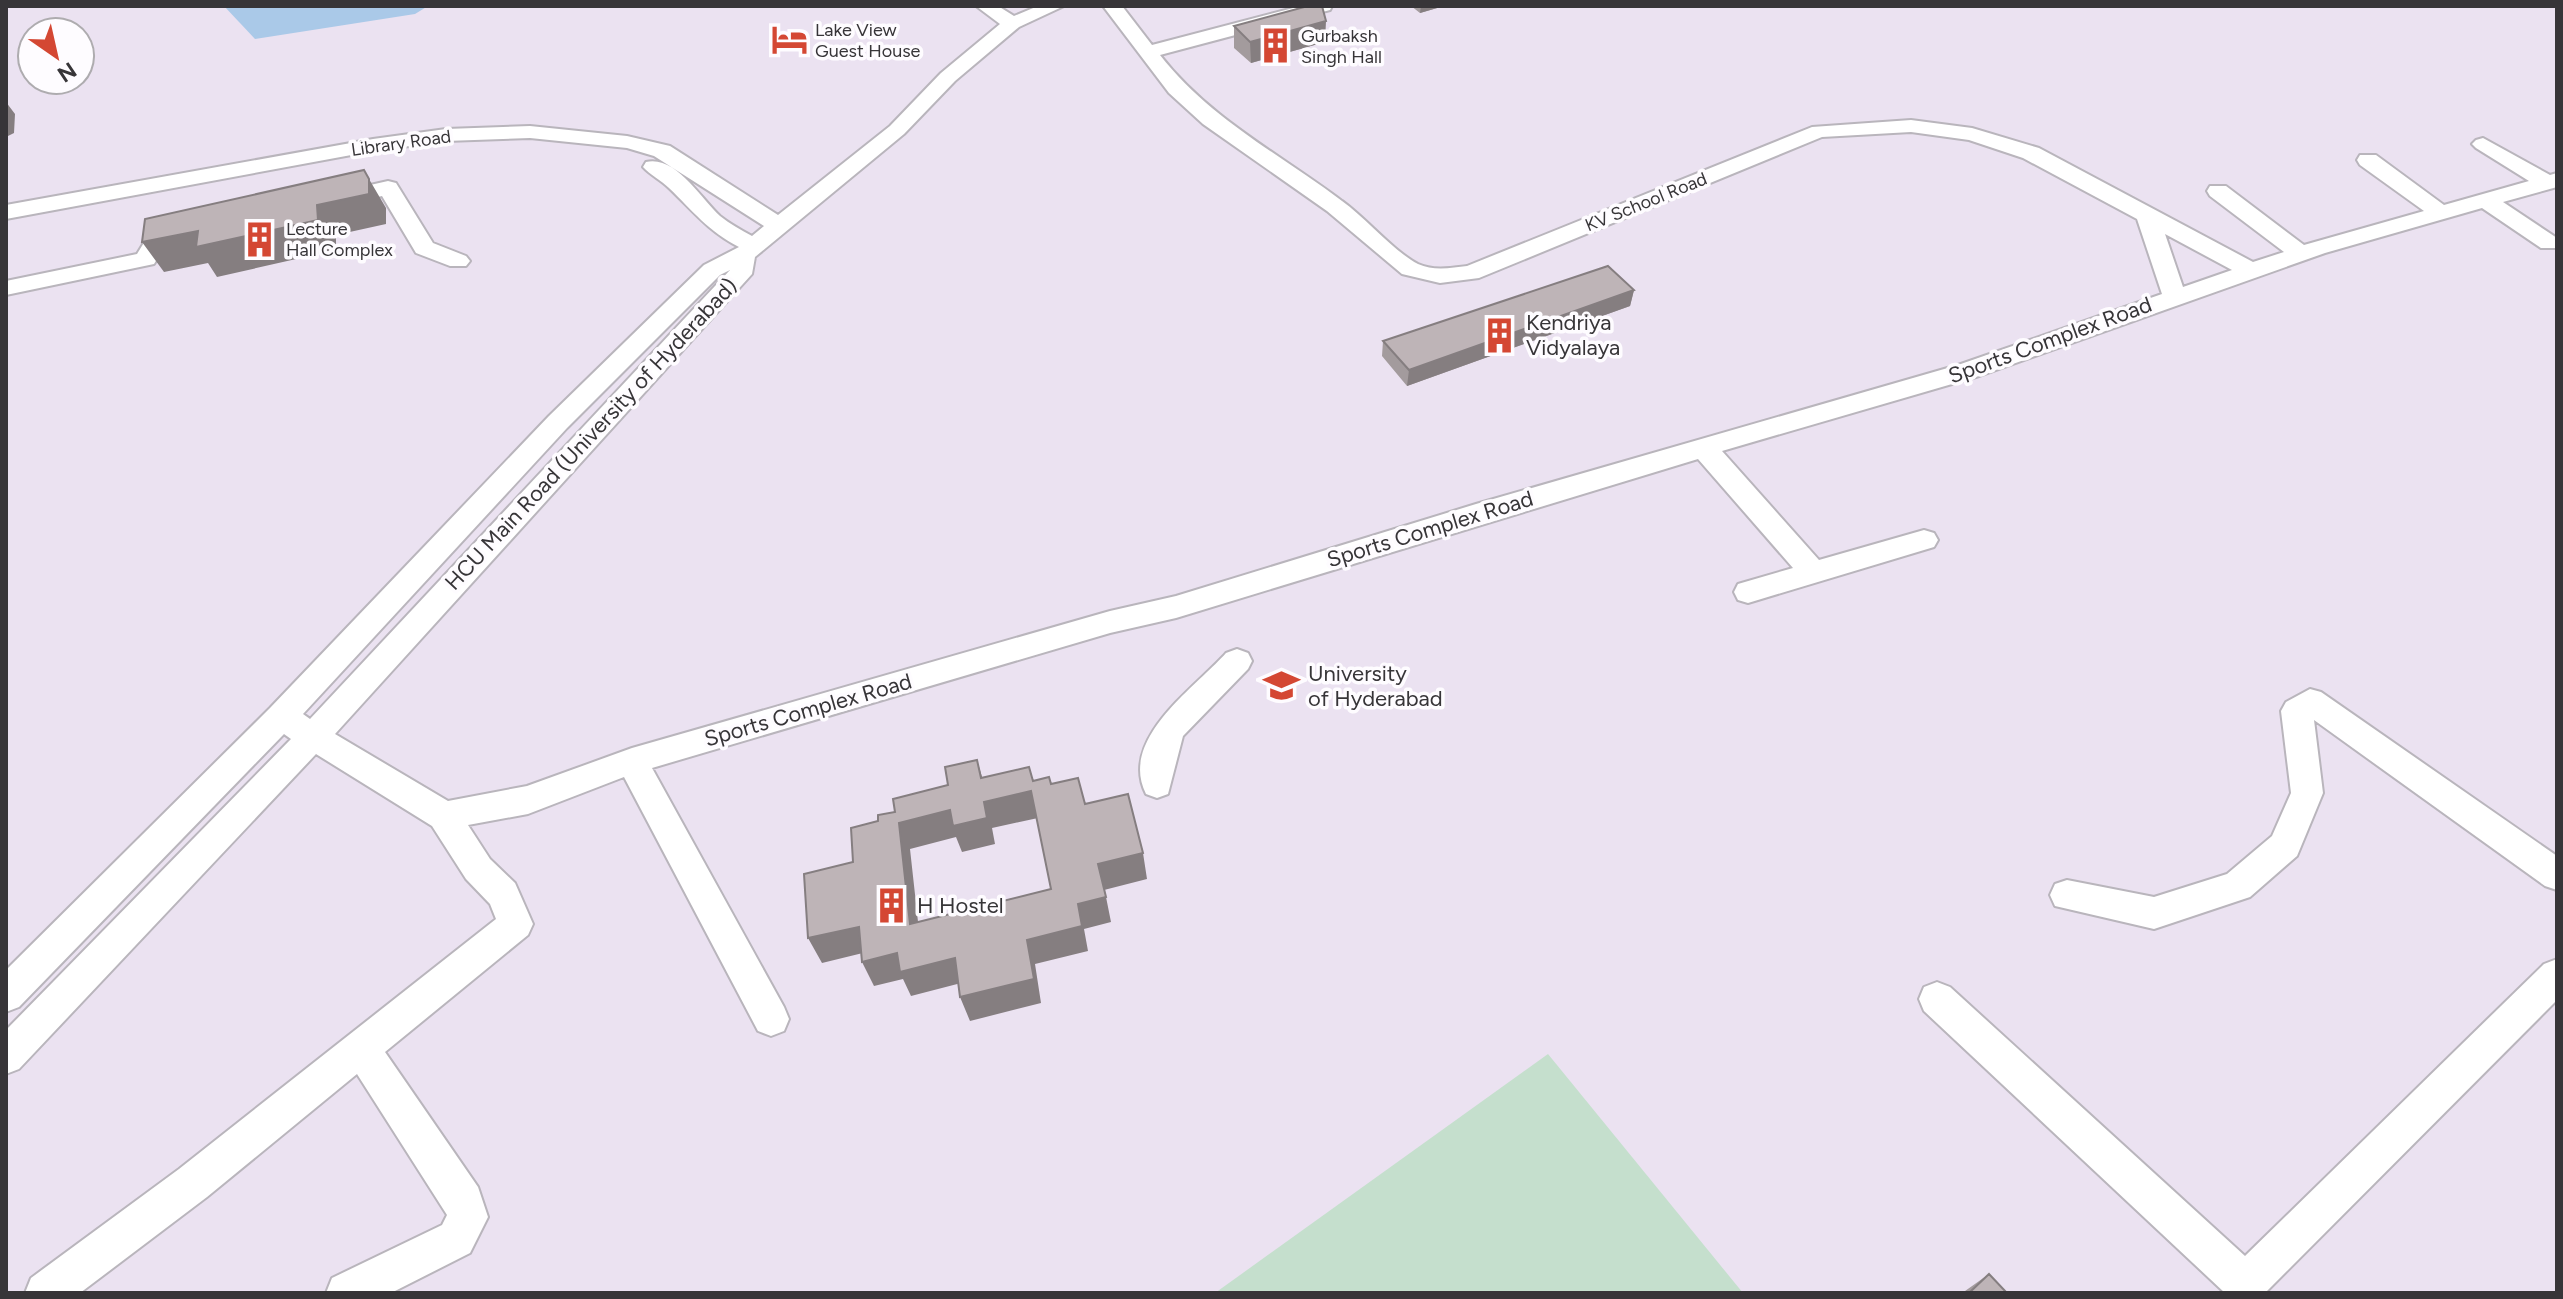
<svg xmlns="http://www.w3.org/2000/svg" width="2563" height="1299" font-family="Figtree,sans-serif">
<rect width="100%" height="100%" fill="#f2edf5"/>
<path fill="#ebe2f1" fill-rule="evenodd" d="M6,6h2551v1287h-2551zM32,32h48v48h-48z"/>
<path fill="#c5dfcd" d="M1548,1054l195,239h-528z"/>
<path fill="#aac9e8" d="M224,6h204l-13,8 -160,25z"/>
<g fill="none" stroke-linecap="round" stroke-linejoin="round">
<defs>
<path id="minor" d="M976,6h22l16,10 24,-10h26l-45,21 -64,54 -51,53 -149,123 -3,17 -417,460 113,67 79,-15 105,-38 478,-137 66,-15 300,-92 482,-139 204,-71 -25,-75 -114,-61 -54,-18 -58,-8 -89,5 -343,141 -39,5 -38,-9 -75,-63 -124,-87 -34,-31 -66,-87h19l30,39 149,-39h31l-2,4 -170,45c49,63 118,98 182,146 24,17 51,50 76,63 15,7 33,4 49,2l345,-139 99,-7 61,8 67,20 214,114 31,-10 -74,-56 -3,-5 3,-5h16l78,59 120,-34 -64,-46 -3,-5 3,-5h16l68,50 85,-24 -53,-33 -4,-4 4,-4 7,-2 67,37 7,-2v14l-54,15 54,36v10h-16l-59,-40 -157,45 -349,124 -254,74 97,109 105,-30 10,3 4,7 -4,7 -186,56 -10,-3 -4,-8 4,-8 55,-16 -95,-109 -522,159 -66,15 -458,135 132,239 5,12 -5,12 -13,5 -13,-5 -134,-254 -96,37 -60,11 22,34 25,24 18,41 -5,11 -143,117 93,135 10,30 -18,36 -79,40h-65l6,-15 110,-53 5,-10 -90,-141 -150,123 -127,96h-55l6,-15 148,-109 317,-250 -6,-15 -24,-25 -34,-53 -116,-72 -297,315 -13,5v-44l285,-291 -7,-5 -265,273 -13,5v-42l264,-262 279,-292 155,-151 35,-18c-30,-15 -47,-37 -70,-59 -8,-8 -19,-13 -26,-21l3,-5c30,-7 55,37 74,54 10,8 21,14 32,20l12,-10 -110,-70 -27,-8 -97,-10 -84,3 -73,10 -367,68v-14l367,-66 73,-10 84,-3 97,10 43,10 108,69 112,-89 51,-53 59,-49zM2165,234l67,36 -49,17zM730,270l-420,449 -7,-5 264,-286 153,-153z
M388,181l8,2 37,60 33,13 4,5 -4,5h-16l-34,-13 -34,-57 -44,10 -11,-7 3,-5z
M182,228l8,2 3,5 -3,5 -25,6 -11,18 -148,31v-14l131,-27 11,-18z
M1237,649l11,4 4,8 -4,8 -65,67 -15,58 -11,4 -11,-4c-28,-55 50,-107 80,-141z
M2310,689l11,3 236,164v34l-12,-4 -231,-166 9,73 -26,63 -47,41 -96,32 -99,-23 -5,-11 5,-11 12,-4 87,17 73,-23 45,-38 19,-43 -10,-82 5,-9z
M2557,959v41l-292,293h-40l-301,-282 -5,-12 5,-12 13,-5 13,5 295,269 299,-292z"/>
</defs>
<use href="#minor" stroke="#b9b5bc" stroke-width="4"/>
<use href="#minor" fill="#fff" fill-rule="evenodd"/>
</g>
<path fill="#a39b9d" d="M1411,6h33l-24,7z
M1234,26l91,16 -74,21 -17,-15z
M1634,290l-4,16 -223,80 -25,-30 1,-15z
M1989,1274l18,19h-44l2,-2z"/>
<path fill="#857e80" d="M1421,6h23l-24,7z
M1326,21l-1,21 -74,21 -1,-21z
M6,102l9,12 -1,19 -8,4z
M369,179l17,29v16l-50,11v15l-119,27 -9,-14 -44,9 -22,-30 175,-37z
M1634,290l-4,16 -223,80 2,-16z
M977,760l8,27 46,4 7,27 -46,10 3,16 -33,8 -6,-15 -46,12 11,100 -11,-25 -11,-101 82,-45z
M1143,853l4,26 -43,11 -6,-26z
M1106,897l5,25 -27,7 4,22 -53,13 6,39 -71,18 -10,-24 67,-57 51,-36z
M859,927l12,24 -49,12 -14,-25z
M897,953l58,5 10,24 -54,14 -8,-17 -29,7 -12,-24z"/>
<path fill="#beb4b7" stroke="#857e80" stroke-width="2" fill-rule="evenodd" d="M1308,6h14l4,15 -76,21 -16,-16z
M364,170l5,9v15l-52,11 1,15 -122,27 2,-16 -56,11 3,-23z
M1608,266l26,24 -225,80 -26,-29z
M977,760l4,18 48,-11 4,14 16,-4 2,7 27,-6 7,26 43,-10 15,59 -45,11 8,33 -28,7 4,22 -55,14 7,39 -74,18 -5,-39 -55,14 -3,-19 -35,9 -3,-35 -51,11 -4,-64 49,-12 -2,-34 27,-7v-6l17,-3 -2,-13 55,-14 -3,-18zM1031,791l20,98 -141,35 -11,-101 51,-13 3,16 34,-8 -3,-16z
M1989,1274l18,19h-38z"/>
<defs>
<symbol id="hotel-bare" viewBox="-9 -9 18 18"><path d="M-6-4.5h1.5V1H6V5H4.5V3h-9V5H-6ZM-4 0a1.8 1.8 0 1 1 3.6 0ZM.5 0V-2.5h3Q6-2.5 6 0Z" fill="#d44733" stroke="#fefcff" stroke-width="2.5" paint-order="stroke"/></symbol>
<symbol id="building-bare" viewBox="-9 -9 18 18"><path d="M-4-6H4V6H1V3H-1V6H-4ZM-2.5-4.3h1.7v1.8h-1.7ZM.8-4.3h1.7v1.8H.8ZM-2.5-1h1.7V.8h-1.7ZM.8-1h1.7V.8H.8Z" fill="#d44733" stroke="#fefcff" stroke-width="2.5" paint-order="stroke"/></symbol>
<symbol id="university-bare" viewBox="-9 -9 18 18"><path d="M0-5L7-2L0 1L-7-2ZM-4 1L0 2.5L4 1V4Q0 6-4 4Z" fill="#d44733" stroke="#fefcff" stroke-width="2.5" paint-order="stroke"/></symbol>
</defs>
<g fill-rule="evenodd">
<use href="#hotel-bare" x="764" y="14" width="51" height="51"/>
<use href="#building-bare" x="1250" y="20" width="51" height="51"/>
<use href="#building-bare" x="234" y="214" width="51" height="51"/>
<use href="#building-bare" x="1474" y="310" width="51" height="51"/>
<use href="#university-bare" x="1256" y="660" width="51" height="51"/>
<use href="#building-bare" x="866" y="880" width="51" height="51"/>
</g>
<g text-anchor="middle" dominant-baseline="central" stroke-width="7" stroke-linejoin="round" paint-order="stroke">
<g font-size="18" fill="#373538" stroke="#fefcff" text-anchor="start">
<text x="815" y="30">Lake View<tspan x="815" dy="21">Guest House</tspan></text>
<text x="1301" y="36">Gurbaksh<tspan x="1301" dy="21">Singh Hall</tspan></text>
<text x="286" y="229">Lecture<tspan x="286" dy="21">Hall Complex</tspan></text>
</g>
<g font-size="18" fill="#373538" stroke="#fefcff">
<text transform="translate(401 143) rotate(-8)">Library Road</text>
<text transform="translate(1646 202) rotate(-22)">KV School Road</text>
</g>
<g font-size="22" fill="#373538" stroke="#fefcff" text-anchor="start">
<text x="1526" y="322">Kendriya<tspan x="1526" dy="25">Vidyalaya</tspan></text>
<text x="1308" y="673">University<tspan x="1308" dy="25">of Hyderabad</tspan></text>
<text x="917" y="905">H Hostel</text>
</g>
<g font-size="22" fill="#373538" stroke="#fefcff">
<text transform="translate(2050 340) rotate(-20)">Sports Complex Road</text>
<text transform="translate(591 434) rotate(-47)">HCU Main Road (University of Hyderabad)</text>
<text transform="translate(1430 529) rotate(-17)">Sports Complex Road</text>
<text transform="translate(808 710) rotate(-16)">Sports Complex Road</text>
</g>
</g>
<rect width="2563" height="1299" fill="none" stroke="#373538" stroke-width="16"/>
<g transform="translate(56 56) rotate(146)"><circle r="38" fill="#fefcff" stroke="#aeacaf" stroke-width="2"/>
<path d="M0-6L14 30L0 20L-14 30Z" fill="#d44733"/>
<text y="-12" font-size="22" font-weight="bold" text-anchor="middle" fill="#373538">N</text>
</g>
</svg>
